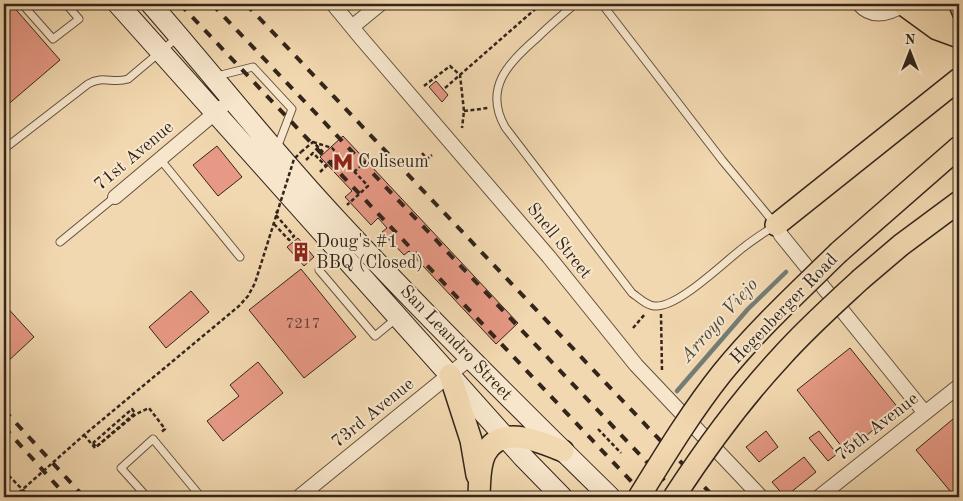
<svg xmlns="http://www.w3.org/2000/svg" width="963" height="501" font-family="'Old Standard TT',serif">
<rect width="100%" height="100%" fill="#f2d8b0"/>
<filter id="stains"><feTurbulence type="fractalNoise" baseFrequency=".004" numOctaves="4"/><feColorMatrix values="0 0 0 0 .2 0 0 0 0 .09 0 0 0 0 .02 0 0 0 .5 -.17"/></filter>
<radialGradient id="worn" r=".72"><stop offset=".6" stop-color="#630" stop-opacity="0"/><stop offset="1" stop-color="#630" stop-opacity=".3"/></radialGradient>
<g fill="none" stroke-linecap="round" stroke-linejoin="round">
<path stroke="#737d76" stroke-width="4.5" d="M677,391l71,-82 38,-37"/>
</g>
<path fill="#e79985" stroke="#33251b" d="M4,4h7l49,56 -55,47 -1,-2z
M436,81l12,14 -6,7 -13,-15z
M343,136l175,187 -22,21 -87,-93 -5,4 -22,-23 5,-4 -9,-10 -7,7 -26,-28 7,-6 -32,-34z
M217,146l25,31 -24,19 -25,-31z
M298,238l16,19 -10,9 -17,-19z
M301,269l55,68 -52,41 -55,-68z
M191,291l18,21 -43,36 -17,-21z
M4,304l30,33 -29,27 -1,-1z
M850,348l49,61 -53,43 -49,-62z
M258,362l25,31 -60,48 -16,-20 32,-25 -9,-11z
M959,414v83h-4l-39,-47z
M766,431l12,16 -19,15 -13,-15z
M819,431l18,23 -9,7 -19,-23z
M804,457l12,15 -31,25 -13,-15z"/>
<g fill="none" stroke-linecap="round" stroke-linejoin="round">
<defs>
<path id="lane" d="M22,4l31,35 26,-20 -13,-15
M575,4c-13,11 -26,22 -38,34 -28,24 -54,50 -32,89l127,166c7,5 15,13 23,13 23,2 70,-45 89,-59 10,-8 21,-15 32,-22l-54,-65 -120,-156
M217,76l36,-9 39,42 -15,39
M4,149l84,-65c15,-9 25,0 40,-5l50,-42
M160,159l80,98
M60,242l55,-45
M319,270l56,66 23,-19
M147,497l-26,-29 32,-29 48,58"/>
<path id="street" d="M333,4l28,34 188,219 87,108 125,132
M859,4c13,15 30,10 46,0
M352,27l28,-23
M115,197l107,-90
M776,225l5,10 144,178
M299,497l171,-139
M819,497l140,-111"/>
<path id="secondary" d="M118,4l405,453 39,40
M151,4c63,72 122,148 188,218 87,94 179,185 271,275"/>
<path id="primary" d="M937,4l1,6 9,22
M904,5l33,24 22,8
M776,225l183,-146
M839,252l120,-105
M861,279l40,-34 58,-43
M450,375l21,65 6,35
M479,493c1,-12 0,-27 6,-39 15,-31 55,-12 78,-3"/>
</defs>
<use href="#lane" stroke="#635240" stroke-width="9"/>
<use href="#street" stroke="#635240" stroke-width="16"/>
<use href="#secondary" stroke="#33251b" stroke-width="22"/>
<use href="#primary" stroke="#33251b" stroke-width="24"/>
<path stroke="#33251b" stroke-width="2.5" stroke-dasharray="4 2.5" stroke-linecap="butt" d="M424,86l26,-20 10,9 4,36 -2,17
M445,88l96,-84
M464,111l24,-3
M313,142l19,6 36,38 -21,19
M301,152l12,-10 11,11
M422,153l5,6 5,-4
M306,160l7,-7 13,13
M320,172l18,-17
M354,172l12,-11
M274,224l15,16 5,-4 -19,-22 3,-3
M661,314l1,57
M633,328l12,-14
M598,429l23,24
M93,443l3,4 40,-33 13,-6 16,21 -5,4
M4,471l26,26"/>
<use href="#lane" stroke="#f7e6cc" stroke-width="7"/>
<use href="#street" stroke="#f7e6cc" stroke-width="14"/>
<use href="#secondary" stroke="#f7e6cc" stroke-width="20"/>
<use href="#primary" stroke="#f2d8b0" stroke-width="21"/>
<path stroke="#33251b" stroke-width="4" stroke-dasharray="9 9" stroke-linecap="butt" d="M180,4l466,493
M212,4l468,493
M246,4l468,493
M4,410l80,87
M4,427l63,70"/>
<defs>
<path id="primary-bridge" d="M639,497c26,-42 52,-85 83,-124 35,-43 77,-82 117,-121
M674,497c32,-49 67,-97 107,-140 25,-28 53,-53 80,-78"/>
</defs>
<use href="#primary-bridge" stroke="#33251b" stroke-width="24" stroke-linecap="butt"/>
<path stroke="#33251b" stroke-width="2.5" stroke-dasharray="4 2.5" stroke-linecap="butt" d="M84,435l11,13 40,-35 -3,-4 -39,34
M14,497l70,-62 155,-129 9,-10 7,-13 39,-124 7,-7"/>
<use href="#primary-bridge" stroke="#f2d8b0" stroke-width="21"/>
</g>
<defs>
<symbol id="metro-bare" viewBox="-9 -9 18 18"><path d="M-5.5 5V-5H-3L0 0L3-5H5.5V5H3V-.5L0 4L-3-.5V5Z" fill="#8f2418" stroke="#f7e6cc" stroke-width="2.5" paint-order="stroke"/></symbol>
<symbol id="building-bare" viewBox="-9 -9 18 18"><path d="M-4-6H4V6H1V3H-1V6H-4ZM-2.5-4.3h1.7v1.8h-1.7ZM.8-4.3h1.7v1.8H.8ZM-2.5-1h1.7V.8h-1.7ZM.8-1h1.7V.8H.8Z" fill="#8f2418" stroke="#f7e6cc" stroke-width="2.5" paint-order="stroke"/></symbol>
</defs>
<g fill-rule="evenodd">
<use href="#metro-bare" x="329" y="148" width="28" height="28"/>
<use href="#building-bare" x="287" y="238" width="28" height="28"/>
</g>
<g text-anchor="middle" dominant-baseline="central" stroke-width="4" stroke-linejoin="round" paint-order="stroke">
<g font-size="15" fill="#604236">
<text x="303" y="324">7217</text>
</g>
<g font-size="18" fill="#33251b" stroke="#f7e6cc">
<text transform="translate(134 156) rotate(-40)">71st Avenue</text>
<text transform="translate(559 241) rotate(51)">Snell Street</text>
<text transform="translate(784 309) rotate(-46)">Hegenberger Road</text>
<text transform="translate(456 343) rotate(46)">San Leandro Street</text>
<text transform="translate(373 413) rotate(-39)">73rd Avenue</text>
<text transform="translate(877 427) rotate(-38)">75th Avenue</text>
</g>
<g font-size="18" fill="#33251b" stroke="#f7e6cc" text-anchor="start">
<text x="358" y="162">Coliseum</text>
<text x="316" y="242">Doug's #1<tspan x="316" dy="21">BBQ (Closed)</tspan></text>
</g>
<g font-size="19" font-style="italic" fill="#4e4a41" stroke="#f7e6cc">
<text transform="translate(720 321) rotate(-48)">Arroyo Viejo</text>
</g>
</g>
<rect width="963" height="501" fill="none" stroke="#f2d8b0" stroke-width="20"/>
<rect x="5" y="5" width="953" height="491" fill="none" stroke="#33251b" stroke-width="2.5"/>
<rect x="10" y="10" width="943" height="481" fill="none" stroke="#33251b"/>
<g transform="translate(910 52)" stroke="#f7e6cc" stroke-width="4" paint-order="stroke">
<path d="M0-4L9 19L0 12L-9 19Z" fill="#33251b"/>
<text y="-8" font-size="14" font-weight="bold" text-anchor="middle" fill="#33251b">N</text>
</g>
<rect width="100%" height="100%" filter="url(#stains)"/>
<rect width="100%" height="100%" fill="url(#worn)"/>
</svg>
